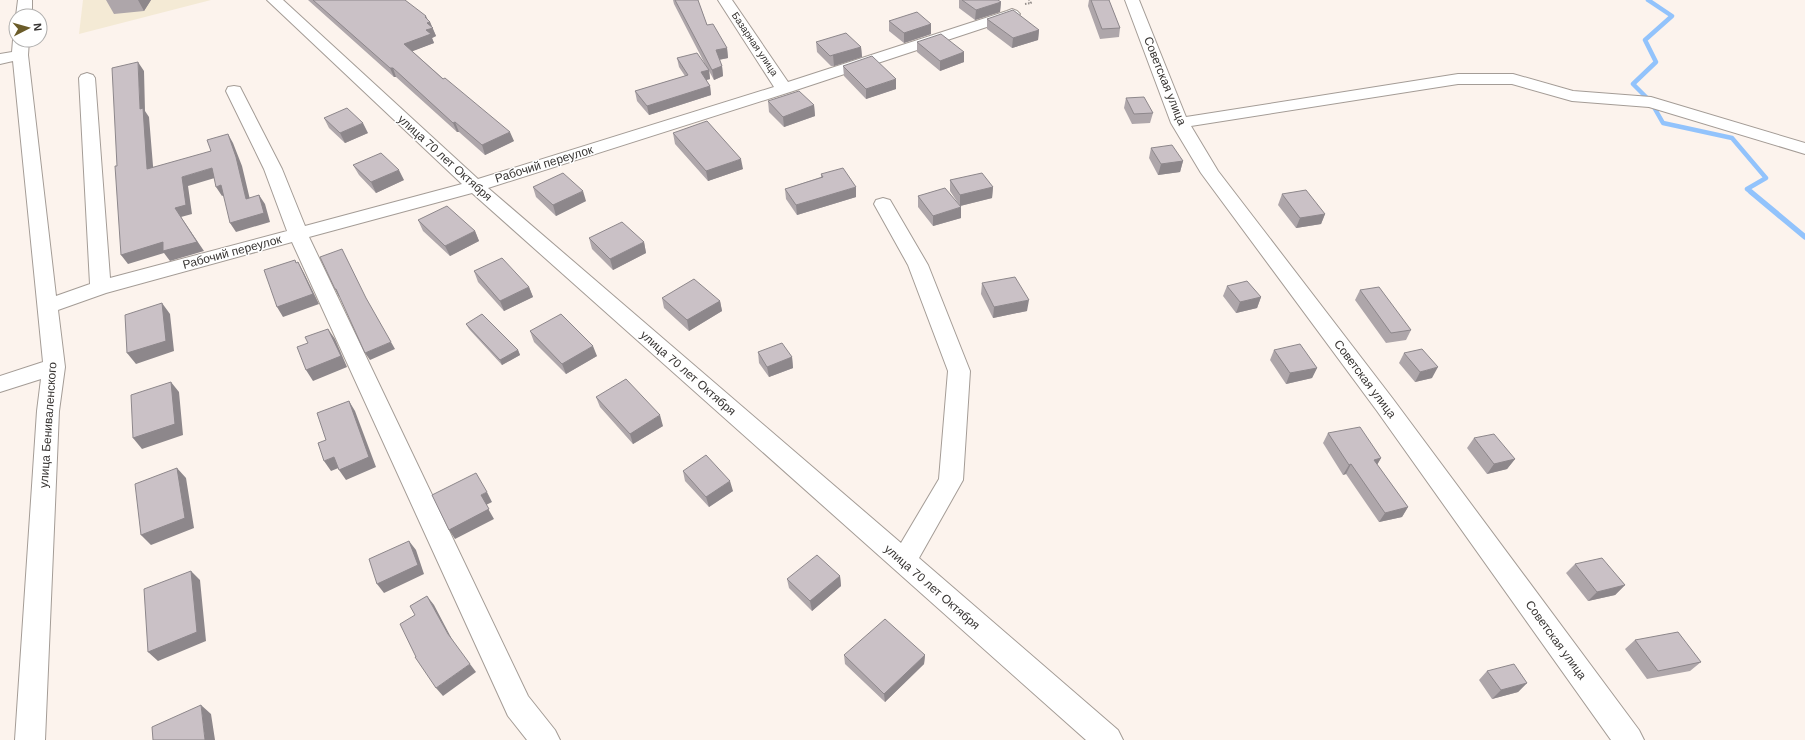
<svg xmlns="http://www.w3.org/2000/svg" width="1805" height="740" font-family="Helvetica,sans-serif">
<rect width="100%" height="100%" fill="#fcf3ed"/>
<path fill="#f4ead5" d="M83,0h128l-132,34z"/>
<g fill="none" stroke-linecap="round" stroke-linejoin="round">
<path stroke="#92c3fc" stroke-width="4.5" d="M1648,0l24,16 -27,24 11,22 -23,22 18,18 12,21 69,15 34,40 -19,11 5,4"/>
<path stroke="#92c3fc" stroke-width="5.5" d="M1751,192l54,45"/>
<defs>
<path id="minor" d="M18,0h14v16h-16z
M267,0h16l195,179 296,-92 -56,-87h14l56,82 219,-71 5,-2 5,2 3,3 -3,3 -227,75 -302,96 413,355 38,-64 9,-108 -40,-106 -34,-61 2,-4 7,-2 7,2 38,65 42,106 -7,109 -44,78 199,172 5,10h-37l-614,-547 -163,44 219,459 27,34 5,10h-33l-19,-24 -216,-474 -186,51 -48,17 7,57 -6,44 -14,329h-30l22,-329 4,-32 -41,13v-16l43,-14 -30,-301 -13,3v-10l12,-2 1,-12 3,-3v3h13l-1,15 28,241 34,-12 -11,-206 2,-3 6,-2 6,2 2,3 15,200 177,-47 -23,-62 -38,-78 2,-4 6,-1 6,1 2,4 40,78 23,57 157,-42z
M1125,0h14l47,117 272,-43h55l60,17 78,6 154,46v11l-156,-47 -77,-6 -60,-17h-54l-267,42 27,45 175,228 246,331 5,10h-33l-234,-329 -176,-238 -30,-50z"/>
</defs>
<use href="#minor" stroke="#a49c96" stroke-width="2"/>
<path stroke="#958f8c" stroke-width="2" stroke-dasharray="1.5 1.5" stroke-linecap="butt" d="M1025,4l6,-1 -2,-3"/>
<use href="#minor" fill="#fff" fill-rule="evenodd"/>
</g>
<path fill="#aea6aa" d="M106,0h45l-7,11 -30,3z
M308,0h97l25,22 6,14 -4,2 2,5 -22,8 102,90 -29,14 -26,-23h-2l-61,-55h-2z
M673,0h25l9,25 20,23 1,10 -9,2 3,6 1,10 -9,4 -5,-9 1,8 -4,1 4,6 1,9 -62,20 -12,-14 -2,-10 50,-15 -6,-9 -2,-9 30,10 -33,-64z
M959,0h39l3,2 -1,10 -25,8 -16,-12z
M1089,0h20l11,28 -1,9 -19,2 -12,-33z
M987,19l52,11 -1,10 -26,8 -25,-19z
M889,21l42,3v10l-27,9 -15,-12z
M816,42l45,5 1,10 -28,9h-3l-14,-14z
M917,42l47,10v10l-24,9 -23,-19z
M843,66l53,23 -30,10 -22,-23z
M1126,98l27,15 -3,10 -18,1 -8,-16z
M768,101l46,4 1,11 -31,11 -15,-15z
M324,118l44,15 -23,10 -16,-15z
M673,133l70,36 -35,12 -33,-37z
M1151,148l32,13 -3,11 -22,3 -9,-17z
M353,165l51,15 -28,13 -17,-18z
M821,174l35,23 -59,18 -11,-16 -1,-10 36,-12z
M950,180l43,7 -1,11 -32,8 -10,-15z
M533,187l53,14 -30,15 -20,-19z
M1282,194l43,20 -4,10 -25,4 -18,-23z
M918,196l43,22 -28,8 -15,-19z
M418,220l57,11 4,10 -29,15 -27,-25z
M589,238l55,4 2,11 -33,17 -21,-21z
M474,271l55,16 4,10 -29,14 -26,-29z
M982,283l45,28 -34,7 -12,-24z
M1227,286l34,11 -4,11 -21,5 -13,-17z
M1360,290l51,40 -5,10 -20,3 -31,-43z
M662,298l58,3 2,10 -33,20 -25,-23z
M466,324l52,26 2,5 -18,10 -33,-36z
M530,331l67,25 -31,18 -32,-32z
M1274,350l43,18 -5,10 -26,6 -16,-24z
M758,352l34,5 1,11 -24,9 -10,-14z
M1404,353l28,25 -17,4 -16,-19z
M596,397l67,29 -30,18 -33,-37z
M1328,433l53,25 -4,7 31,42 -6,10 -23,5 -33,-48 -3,1 -20,-32z
M1474,438l41,21 -8,10 -20,5 -20,-26z
M683,471l50,20 -24,16 -24,-26z
M1575,564l50,21 -10,10 -27,6 -22,-28z
M840,576l1,10 -29,25 -23,-23 -2,-9z
M1635,640l66,22 -11,9 -43,8 -22,-30z
M844,655h81l-1,9 -39,38 -40,-38z
M1487,671l40,12 -9,9 -26,7 -13,-19z"/>
<path fill="#8d878b" d="M138,0h13l-7,11z
M1001,2l-1,10 -25,8 1,-10z
M426,16l3,6h1l6,14 -4,2 2,5 -26,10 -4,-9 22,-14 -1,-13z
M931,24v10l-27,9v-10z
M1039,30l-1,10 -26,8 1,-10z
M861,47l1,10 -28,9 -1,-11z
M727,48l1,10 -11,2 -1,-10z
M964,52v10l-24,9v-10z
M138,62l6,9 1,40 4,6 5,61 -7,-9 -7,-60z
M722,66l1,10 -9,4 -2,-10z
M390,68h3l3,9h-2z
M709,70l1,9 -8,2 -1,-9z
M896,79v10l-30,10v-10z
M710,86l1,9 -62,20 -2,-9z
M814,105l1,11 -31,11 -1,-10z
M455,122l4,10h-2l-4,-9z
M363,123l5,10 -23,10 -5,-10z
M510,132l4,9 -29,14 -3,-10z
M228,134l5,9 9,23 10,42 -6,-9z
M741,159l2,10 -35,12 -2,-10z
M1183,161l-3,11 -22,3 3,-11z
M212,168l6,9 -30,9 4,28 -11,3 23,34 -34,10 -6,-8 -36,11 -7,-9 61,-78z
M399,170l5,10 -28,13 -5,-11z
M221,185l6,9 -5,2 -6,-9z
M856,187v10l-59,18 -1,-10z
M993,187l-1,11 -32,8v-11z
M583,191l3,10 -30,15 -3,-11z
M259,195l6,9 5,18 -34,10 -6,-9z
M961,207v11l-28,8v-10z
M1325,214l-4,10 -25,4 4,-10z
M475,231l4,10 -29,15 -5,-10z
M644,242l2,11 -33,17 -3,-11z
M298,262l6,11 15,31 -36,13 -6,-10z
M529,287l4,10 -29,14 -4,-10z
M335,289h1l5,7 -2,1z
M1261,297l-4,11 -21,5 4,-11z
M1029,300l-2,11 -34,7 1,-11z
M720,301l2,10 -33,20 -2,-11z
M162,303l8,11 4,37 -38,13 -9,-11z
M328,329l7,10 12,28 -34,14 -7,-11z
M391,342l4,7 -25,11 -5,-7z
M593,346l4,10 -31,18 -4,-10z
M518,350l2,5 -18,10 -2,-5z
M792,357l1,11 -24,9 -2,-10z
M1438,367l-6,11 -17,4 5,-10z
M1317,368l-5,10 -26,6 4,-11z
M171,382l8,10 4,43 -41,14 -9,-11z
M349,401l6,10 21,56 -30,13 -7,-10z
M660,415l3,11 -30,18 -3,-10z
M334,457l7,10 -10,4 -7,-10z
M1381,458l-6,10 -1,-8z
M1515,459l-8,10 -20,5 7,-10z
M1351,464l-5,10 -3,1 6,-10z
M177,468l9,10 8,50 -43,17 -10,-10z
M730,481l3,10 -24,16 -3,-10z
M487,492l5,10 -6,3 8,14 -39,20 -6,-9 32,-35z
M1408,507l-6,10 -23,5 6,-9z
M409,541l7,9 8,24 -40,19 -7,-9z
M191,571l9,9 6,61 -48,20 -10,-9z
M840,576l1,10 -29,25 -2,-10z
M1625,585l-10,10 -27,6 9,-9z
M427,596l7,9 20,38 -6,-9z
M925,655l-1,9 -39,38 -1,-8z
M470,664l6,8 -33,24 -7,-8z
M1527,683l-9,9 -26,7 9,-9z
M201,705l10,9 4,26h-10z"/>
<path fill="#cac1c6" stroke="#8d878b" d="M313,0h92l21,16 -1,1 5,5 -3,1 6,5 -7,2 5,4 -27,10 39,35 2,-1 65,54 -28,13 -27,-23 -2,1 -60,-55h-3z
M675,0h23l9,25 6,-1 14,24 -11,2 6,16 -10,4z
M962,0h36l3,2 -25,8z
M1091,0h18l11,28 -18,1z
M1013,10l26,20 -26,8 -26,-19z
M917,12l14,12 -27,9 -15,-12z
M846,33l15,14 -28,8 -3,1 -14,-14z
M941,34l23,18 -24,9 -23,-19z
M697,53l12,17 -8,2 9,14 -63,20 -12,-15 53,-16 -11,-17z
M872,56l24,23 -30,10 -23,-23z
M138,62l2,47 3,-1 4,61 64,-18 -4,-11 21,-6 8,23 10,42 13,-4 5,18 -34,10 -9,-38 -5,2 -4,-19 -30,9 4,28 -11,3 22,34 -34,9v-9l-42,13 -6,-89h2l-5,-98z
M799,91l15,14 -31,12 -15,-16z
M1144,97l9,16 -19,1 -8,-16z
M347,108l16,15 -23,10 -16,-15z
M707,121l34,38 -35,12 -33,-38z
M1172,145l11,16 -22,3 -10,-16z
M381,153l18,17 -28,12 -18,-17z
M843,168l13,19 -60,18 -11,-16 38,-12 -2,-3z
M563,173l20,18 -30,14 -20,-18z
M982,173l11,14 -33,8 -10,-15z
M945,188l16,19 -28,9 -15,-20z
M1306,190l19,24 -25,4 -18,-24z
M447,206l28,25 -30,15 -27,-26z
M622,222l22,20 -34,17 -21,-21z
M342,249l24,49 25,44 -26,11 -29,-64h-1l-15,-32z
M502,258l27,29 -29,14 -26,-30z
M295,260l1,3 2,-1 15,32 -36,13 -13,-37z
M1015,277l14,23 -35,7 -12,-24z
M694,279l26,22 -33,19 -25,-22z
M1247,281l14,16 -21,5 -13,-16z
M1379,287l32,43 -20,3 -31,-43z
M162,303l4,38 -39,12 -2,-38z
M482,314l36,36 -18,10 -34,-36z
M561,314l32,32 -31,18 -32,-33z
M328,329l13,27 -35,14 -9,-23 11,-4 -3,-6z
M782,343l10,14 -25,10 -9,-15z
M1300,344l17,24 -27,5 -16,-23z
M1422,349l16,18 -18,5 -16,-19z
M626,379l34,36 -30,19 -34,-37z
M171,382l4,42 -42,14 -2,-43z
M349,401l20,56 -30,13 -5,-13 -10,4 -6,-18 8,-3 -9,-27z
M1360,427l21,31 -7,2 34,47 -23,6 -34,-49 -2,1 -21,-32z
M1494,434l21,25 -21,5 -20,-26z
M706,455l24,26 -24,16 -23,-26z
M177,468l8,50 -44,17 -6,-51z
M476,473l11,19 -6,3 8,14 -40,21 -17,-35z
M409,541l9,24 -41,19 -8,-25z
M817,555l23,21 -30,25 -23,-22z
M1602,558l23,27 -28,7 -22,-28z
M191,571l6,61 -49,20 -4,-63z
M427,596l21,38 22,30 -34,24 -21,-31h1l-16,-33 15,-9 -5,-9z
M885,619l40,36 -41,39 -40,-39z
M1678,632l23,30 -43,9 -23,-31z
M1514,664l13,19 -26,7 -14,-19z
M201,705l4,35h-52l-1,-13z"/>
<g text-anchor="middle" dominant-baseline="central" stroke-width="3" stroke-linejoin="round" paint-order="stroke">
<g font-size="10" fill="#373432" stroke="#fff">
<text transform="translate(755 44) rotate(56)">Базарная улица</text>
</g>
<g font-size="12" fill="#373432" stroke="#fff">
<text transform="translate(1165 81) rotate(68)">Советская улица</text>
<text transform="translate(445 158) rotate(42)">улица 70 лет Октября</text>
<text transform="translate(544 164) rotate(-17)">Рабочий переулок</text>
<text transform="translate(232 252) rotate(-15)">Рабочий переулок</text>
<text transform="translate(688 373) rotate(41)">улица 70 лет Октября</text>
<text transform="translate(1365 379) rotate(53)">Советская улица</text>
<text transform="translate(48 425) rotate(-86)">улица Бениваленского</text>
<text transform="translate(932 587) rotate(41)">улица 70 лет Октября</text>
<text transform="translate(1556 640) rotate(54)">Советская улица</text>
</g>
</g>
<g transform="translate(28 28) rotate(84)"><circle r="19" fill="#ffffff" stroke="#afaead"/>
<path d="M0-3L7 15L0 10L-7 15Z" fill="#6b5c29"/>
<text y="-6" font-size="11" font-weight="bold" text-anchor="middle" fill="#373432">N</text>
</g>
</svg>
